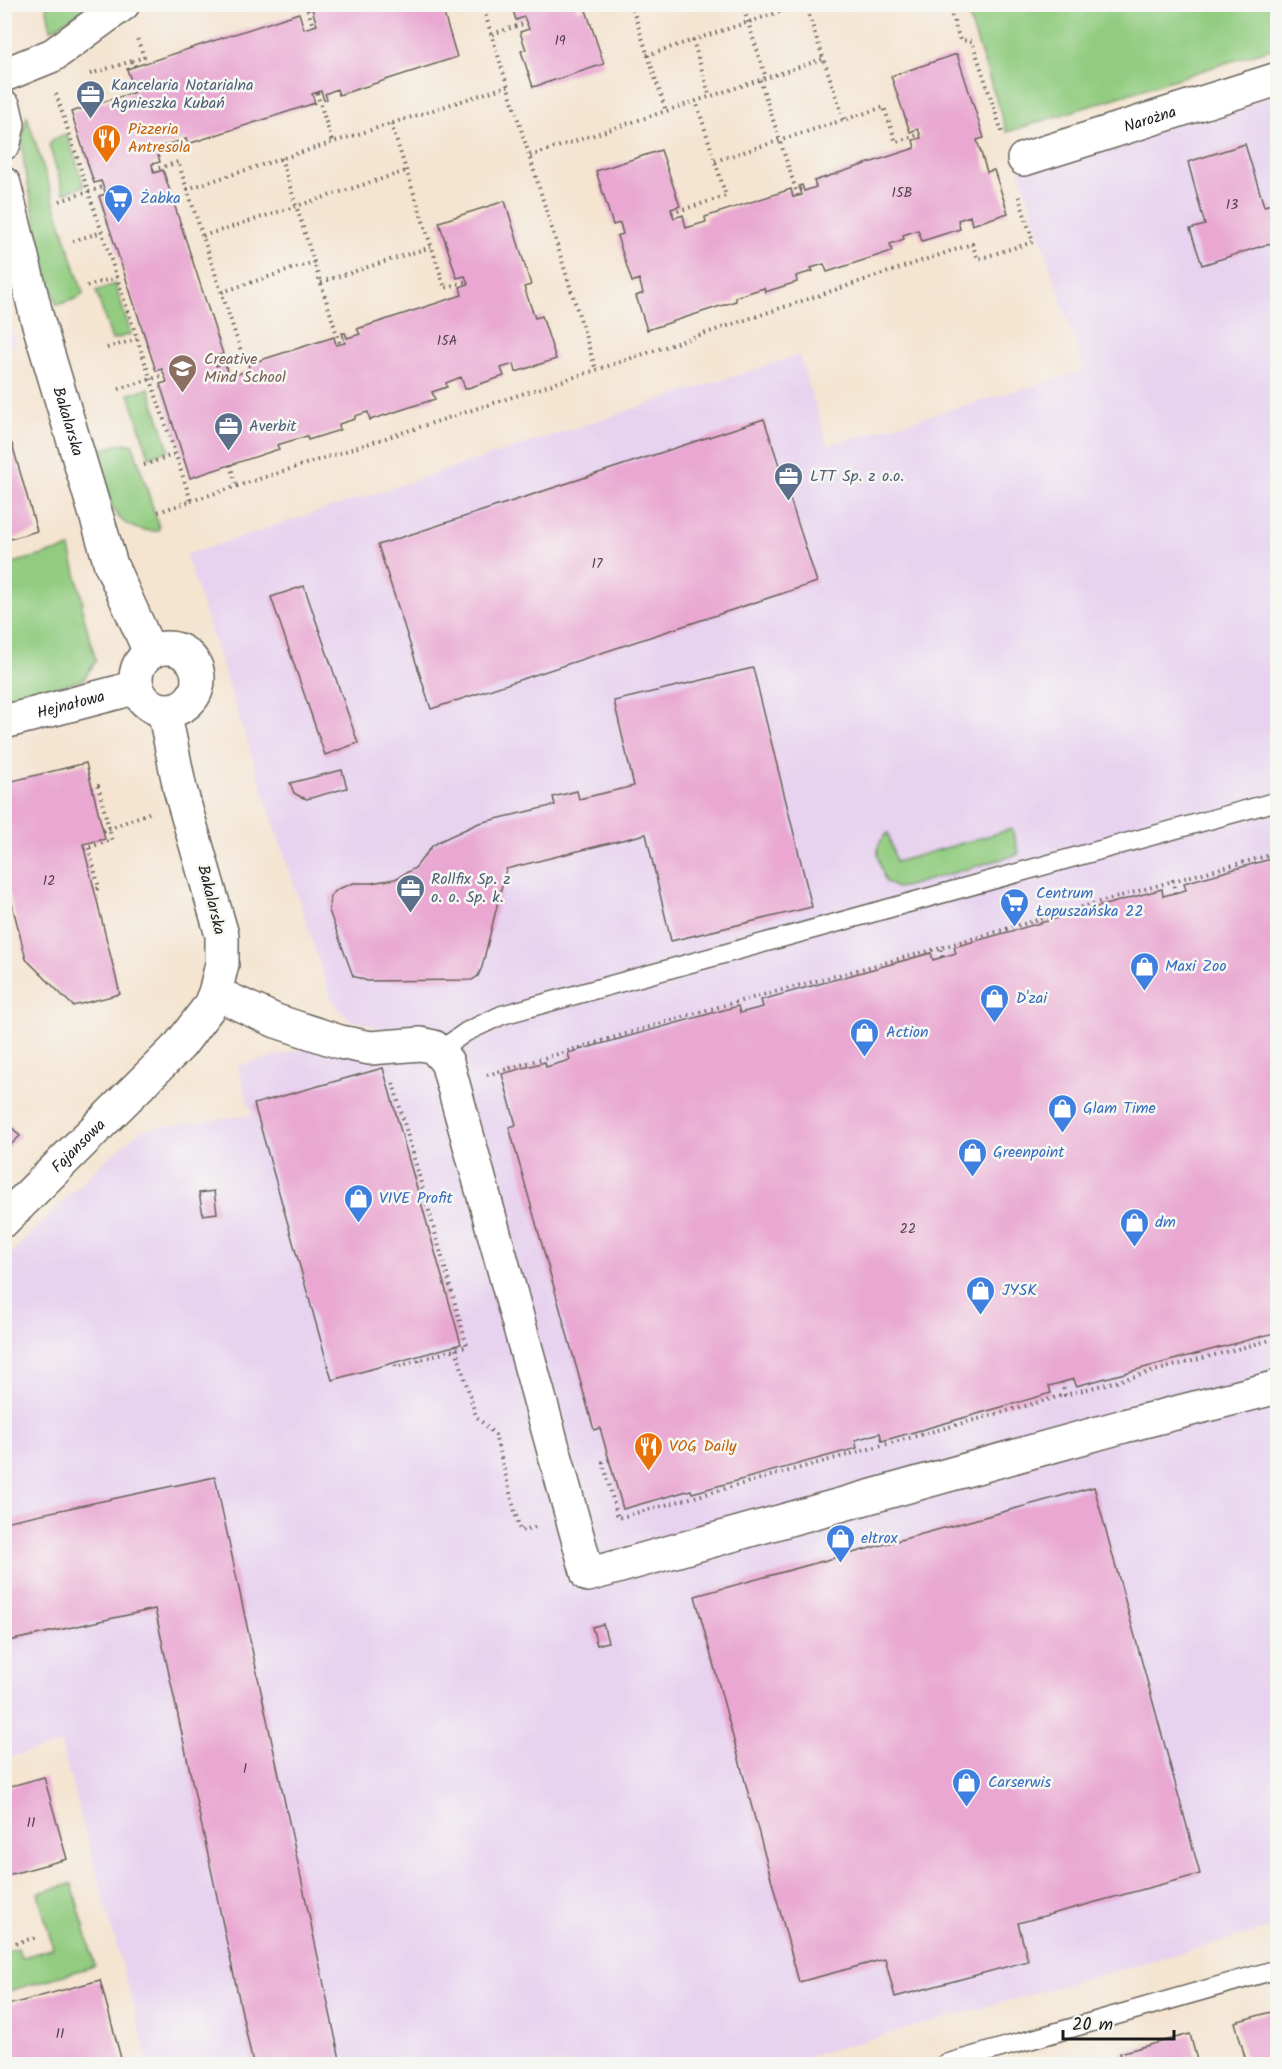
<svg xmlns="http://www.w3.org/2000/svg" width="1282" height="2069" font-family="Kalam,sans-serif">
<rect width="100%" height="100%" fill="#f6f6f2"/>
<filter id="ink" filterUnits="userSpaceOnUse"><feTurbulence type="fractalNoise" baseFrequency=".0167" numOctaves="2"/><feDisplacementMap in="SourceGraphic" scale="12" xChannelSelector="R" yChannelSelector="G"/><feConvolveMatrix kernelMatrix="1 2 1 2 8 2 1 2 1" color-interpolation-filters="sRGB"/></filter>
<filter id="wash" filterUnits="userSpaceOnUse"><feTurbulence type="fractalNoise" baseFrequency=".008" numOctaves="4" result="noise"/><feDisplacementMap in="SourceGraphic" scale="24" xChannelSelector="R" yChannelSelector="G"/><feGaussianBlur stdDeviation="1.35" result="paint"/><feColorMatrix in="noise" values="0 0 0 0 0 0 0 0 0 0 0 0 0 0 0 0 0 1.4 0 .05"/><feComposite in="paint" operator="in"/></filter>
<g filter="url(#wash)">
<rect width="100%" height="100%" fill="#f4e4d0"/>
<path fill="#e7d2ef" d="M1277,95v1831l-497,138h-631l-88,-320 -56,14v-499l97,-96 41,-34 109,-14 -14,-49 142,-38 -29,-8 -12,-10 -9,-15 -144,-440 613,-200 29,90 256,-74 -65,-201z
M4,311l11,32 -10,12h-1z"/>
<path fill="#92cc80" stroke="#57744e" stroke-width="1.5" d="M46,5v-1l42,1 -3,4 -34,21z
M965,5h312v42l-270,85z
M27,116l56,177 -5,5 -21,7 -14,-46 -19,-95 -2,-26z
M67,134l17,52 -20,7 -15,-48 4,-6z
M115,284l16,50 -19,6 -16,-49z
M149,388l20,62 -20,7 -20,-63z
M125,443l8,2 26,82 -1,4c-50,1 -49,-34 -59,-73v-8z
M70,548l13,55 -2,3 15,55 -13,19 -78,21v-136z
M1012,829l7,25 -115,33 -8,1 -11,-7c-5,-19 -15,-34 3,-48l8,29z
M72,1884l23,82 -90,26v-40l13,-4 3,10 32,-10 -15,-55z"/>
<g id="blocks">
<path fill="#e9a7d1" d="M326,4h115l16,53 -118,38 -2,-6 -12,5 2,5 -3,1 -3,-9 -9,3 3,9 -127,41 -2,-5 -30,9 4,14 -8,2 1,6 1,3 9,-3 60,184 -9,3 2,9 9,-3 4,14 21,-7 -2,-6 86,-27 2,8 9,-2 -3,-10h3l2,5 13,-4 -3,-5 105,-34 -2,-8 8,-3 -1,-3 -2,-5 -8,2 -18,-56 66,-21 26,84 -7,2 11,31 7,-2 14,43 -40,13 -2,-8 -13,4 3,8 -39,13 -4,-12 -15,6 1,4 -15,5 3,7 -65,21 -2,-8 -13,4v3l-16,5 1,6 -32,10 -1,-4 -30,9 2,4 -89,29 -30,-94 7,-2 -5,-13 -6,2 -57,-175 7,-2 -5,-13 -7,2 -23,-71 64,-20 -8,-23 172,-56 5,16 13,-4 -5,-16z
M511,4h64l2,6 8,-3 19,57 -71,23 -12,-36 5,-1 -6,-18 9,-3 -5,-12 -8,3z
M957,54l27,84 -7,2 10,32 7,-2 14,43 -36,12 -2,-9 -12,4 2,9 -38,12 -4,-11 -15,5 1,4 -14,5 2,7 -65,21 -3,-8 -13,4 2,3 -17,5 1,6 -32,10 -1,-4 -29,9 1,4 -89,29 -11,-34 7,-3 -4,-14 -7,3 -15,-46 6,-2 -3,-11 -7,2 -17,-54 65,-21 19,56 -9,3 1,4 2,5 9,-3 3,13 20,-6 -1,-5 86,-28 2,8 5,-1 4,-1 -3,-9 3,-1 2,6 12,-4 -2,-6 101,-33 -2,-8 8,-2 -1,-4 -2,-5 -8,3 -19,-56z
M1245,144l19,62 8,-2 6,16v21l-76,24 -12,-36 15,-4 -17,-63z
M764,419l53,163 -386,127 -53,-164z
M12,444l25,87 -33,10v-95z
M304,586l54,157 -33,12 -54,-158z
M753,668l59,239 -141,34 -25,-107 -140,35 -24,98 -4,9 -6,4 -105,1 -14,-5 -24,-65 1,-15 8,-7 16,-6h17l24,-4 20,-11 17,-22 8,-5 39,-18 76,-18 -2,-8 24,-6 2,8 55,-13 -20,-85z
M86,763l19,76 -22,5 37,150 -47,12 -47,-47 -22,-86v-90z
M342,770l5,18 -40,11 -6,-2 -7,-4 -4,-10z
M1278,857v475l-202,54 -2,-7 -25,7 2,7 -169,48 -2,-8 -25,7 2,8 -165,45 -1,-3 -68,19 -23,-81 -6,2 -85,-303 7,-2 -14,-51 43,-12 1,5 24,-7 -2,-7 170,-47 2,7 11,-3 12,-3 -2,-7 170,-47 2,7 23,-7 -2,-6 208,-58 1,7 23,-6 -2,-7z
M383,1068l78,276 -129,36 -78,-276z
M4,1119l16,17 -16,15z
M214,1191l3,22 -14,2 -4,-22z
M215,1477l126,587h-88l-98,-455 -151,33v-120z
M1094,1487l106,387 -182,49 10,38 -133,36 -10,-38 -86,23 -104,-386z
M603,1624l5,18 -11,3 -5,-18z
M44,1777l23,82 -63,17v-88z
M100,1980l22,82 -10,2h-108v-58z
M1278,2010v54h-31l-12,-42z
M1190,2034l8,30h-75l-3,-11z"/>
</g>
</g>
<g filter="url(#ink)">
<use href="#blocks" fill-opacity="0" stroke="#68625b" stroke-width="1.5"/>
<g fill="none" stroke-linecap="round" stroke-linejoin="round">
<defs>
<path id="service" d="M439,1051l27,-19 36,-17 776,-214
M945,2064l333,-95"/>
<g id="minor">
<path d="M4,75l49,-20 70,-51"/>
<path d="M4,107l4,17 -4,19"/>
<path id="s1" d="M1024,159l254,-80"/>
<path id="s2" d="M4,184l33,134 74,247 39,87"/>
<circle cx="167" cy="679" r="31"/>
<path id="s3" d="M4,722l115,-30 18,-6"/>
<path d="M215,993l61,28 64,21 30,6 51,-4 13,3 13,15 141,513 536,-149 154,-39"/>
<path id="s4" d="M4,1220l176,-175 29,-38 6,-14 7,-29v-29l-42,-146 -16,-79"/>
</g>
</defs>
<use href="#service" stroke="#68625b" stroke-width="21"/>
<use href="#minor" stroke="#68625b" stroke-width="36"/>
<path stroke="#68625b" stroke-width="4" stroke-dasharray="1.5 4.5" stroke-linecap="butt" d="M306,4l7,22
M325,4v1
M482,4l114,366
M631,4l35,107
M742,4l24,74
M805,4l39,116
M948,4l12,36 12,1 30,91
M492,34l34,-11
M693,40l17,57
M647,55l157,-51
M135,66l-3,-5 12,-4 -7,-19
M90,74l42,-13
M760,80l38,116
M317,93l15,49
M56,94l135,407 -33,11
M391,124l54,164 22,-7
M530,156l293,-97
M281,158l59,186
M715,161l169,-54 12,35 24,-8
M153,170l25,-8 64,192 -27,8
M187,189l321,-103
M60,201l43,-14
M672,213l54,-17 -30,-95
M203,236l203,-65
M73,241l29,-9
M321,282l110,-35
M87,286l30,-9
M222,292l92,-30
M107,348l30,-9
M119,389l45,-14
M144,465l32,-11
M230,465l7,22
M191,501l405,-131 376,-126 6,15 55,-17 -15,-48
M103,831l48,-19
M89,848l10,40 -5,2
M84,849l28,-9 -14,-54 -6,2
M1175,893l-2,-12 105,-28
M942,957l-2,-9 233,-67
M487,1075l216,-64 237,-63
M393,1083l74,263 -71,21 -1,-4
M456,1349l20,67 19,19 25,96 19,-5
M420,1360l1,6
M1062,1382l3,13 213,-57
M609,1460l-6,2 15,56 447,-123
M4,1946l34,-9"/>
<use href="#service" stroke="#fff" stroke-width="18"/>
<use href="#minor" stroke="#fff" stroke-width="33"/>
</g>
</g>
<defs>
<symbol id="office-pin" viewBox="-11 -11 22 30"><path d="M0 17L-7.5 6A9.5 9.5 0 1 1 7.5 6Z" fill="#5c6f8a" stroke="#f6f6f2"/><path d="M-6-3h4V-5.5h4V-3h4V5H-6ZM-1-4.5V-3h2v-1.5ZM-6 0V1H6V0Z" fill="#fff"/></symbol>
<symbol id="restaurant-pin" viewBox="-11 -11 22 30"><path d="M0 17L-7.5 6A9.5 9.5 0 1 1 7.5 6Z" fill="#e8710a" stroke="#f6f6f2"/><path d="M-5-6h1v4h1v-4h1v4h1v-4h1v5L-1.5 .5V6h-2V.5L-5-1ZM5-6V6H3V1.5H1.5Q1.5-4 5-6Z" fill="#fff"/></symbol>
<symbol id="supermarket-pin" viewBox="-11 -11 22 30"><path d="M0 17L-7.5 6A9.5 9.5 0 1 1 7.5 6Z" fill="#3f7fe0" stroke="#f6f6f2"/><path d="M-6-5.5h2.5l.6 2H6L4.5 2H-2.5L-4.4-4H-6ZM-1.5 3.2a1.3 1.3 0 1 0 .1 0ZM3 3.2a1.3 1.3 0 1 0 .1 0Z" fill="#fff"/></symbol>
<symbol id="school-pin" viewBox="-11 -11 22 30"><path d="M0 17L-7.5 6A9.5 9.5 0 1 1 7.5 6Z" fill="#8d6e63" stroke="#f6f6f2"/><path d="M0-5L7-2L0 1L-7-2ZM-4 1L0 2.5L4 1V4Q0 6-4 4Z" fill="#fff"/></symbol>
<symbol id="shop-pin" viewBox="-11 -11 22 30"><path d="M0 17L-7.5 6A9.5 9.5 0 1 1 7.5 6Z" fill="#3f7fe0" stroke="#f6f6f2"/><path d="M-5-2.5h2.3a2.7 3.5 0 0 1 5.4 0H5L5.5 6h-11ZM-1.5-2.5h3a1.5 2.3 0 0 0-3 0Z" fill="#fff"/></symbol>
</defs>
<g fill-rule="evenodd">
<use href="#office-pin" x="74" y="78" width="33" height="45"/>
<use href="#restaurant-pin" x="90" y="122" width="33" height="45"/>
<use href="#supermarket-pin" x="102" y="182" width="33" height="45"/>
<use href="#school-pin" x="166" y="352" width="33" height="45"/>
<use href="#office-pin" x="212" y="410" width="33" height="45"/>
<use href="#office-pin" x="772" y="460" width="33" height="45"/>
<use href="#office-pin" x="394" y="872" width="33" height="45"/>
<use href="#supermarket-pin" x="998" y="886" width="33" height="45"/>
<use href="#shop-pin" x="1128" y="950" width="33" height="45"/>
<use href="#shop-pin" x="978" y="982" width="33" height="45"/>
<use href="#shop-pin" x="848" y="1016" width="33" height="45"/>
<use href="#shop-pin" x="1046" y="1092" width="33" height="45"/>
<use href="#shop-pin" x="956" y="1136" width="33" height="45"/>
<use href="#shop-pin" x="342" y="1182" width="33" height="45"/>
<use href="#shop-pin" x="1118" y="1206" width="33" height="45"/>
<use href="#shop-pin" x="964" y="1274" width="33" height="45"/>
<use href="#restaurant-pin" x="632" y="1430" width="33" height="45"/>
<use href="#shop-pin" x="824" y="1522" width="33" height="45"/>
<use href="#shop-pin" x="950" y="1766" width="33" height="45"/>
</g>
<g text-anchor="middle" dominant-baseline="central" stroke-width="5" stroke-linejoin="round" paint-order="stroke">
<g font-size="14" fill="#4f3f49">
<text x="560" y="41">19</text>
<text x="902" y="193">15B</text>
<text x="1232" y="205">13</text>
<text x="447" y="341">15A</text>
<text x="597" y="564">17</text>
<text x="49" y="881">12</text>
<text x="908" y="1229">22</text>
<text x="245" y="1769">1</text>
<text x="31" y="1823">11</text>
<text x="60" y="2034">11</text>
</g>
<g font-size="16" fill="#4e5e75" stroke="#f6f6f2" text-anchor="start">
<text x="111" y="85">Kancelaria Notarialna<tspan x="111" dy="18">Agnieszka Kubań</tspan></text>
<text x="249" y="426">Averbit</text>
<text x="810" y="476">LTT Sp. z o.o.</text>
<text x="431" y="879">Rollfix Sp. z<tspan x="431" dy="18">o. o. Sp. k.</tspan></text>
</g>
<g font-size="16" fill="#1c1c1c" stroke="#f6f6f2">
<text stroke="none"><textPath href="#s1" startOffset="132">Narożna</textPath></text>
<text stroke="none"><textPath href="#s2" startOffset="246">Bakalarska</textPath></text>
<text stroke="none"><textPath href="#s3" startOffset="69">Hejnałowa</textPath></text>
<text transform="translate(211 900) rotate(76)">Bakalarska</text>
<text stroke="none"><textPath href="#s4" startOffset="105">Fajansowa</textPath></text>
</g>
<g font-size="16" fill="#c56008" stroke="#f6f6f2" text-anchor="start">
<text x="128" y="129">Pizzeria<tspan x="128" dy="18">Antresola</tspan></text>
<text x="669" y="1446">VOG Daily</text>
</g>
<g font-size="16" fill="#366cbe" stroke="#f6f6f2" text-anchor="start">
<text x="140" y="198">Żabka</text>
<text x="1036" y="893">Centrum<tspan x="1036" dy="18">Łopuszańska 22</tspan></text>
<text x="1165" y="966">Maxi Zoo</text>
<text x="1016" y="998">D'zai</text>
<text x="886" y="1032">Action</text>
<text x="1083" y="1108">Glam Time</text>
<text x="993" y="1152">Greenpoint</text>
<text x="379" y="1198">VIVE Profit</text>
<text x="1155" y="1222">dm</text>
<text x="1002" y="1290">JYSK</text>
<text x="861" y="1538">eltrox</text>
<text x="988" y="1782">Carserwis</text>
</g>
<g font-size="16" fill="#785e54" stroke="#f6f6f2" text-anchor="start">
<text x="204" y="359">Creative<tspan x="204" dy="18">Mind School</tspan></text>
</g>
</g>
<rect width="1282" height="2069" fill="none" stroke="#f6f6f2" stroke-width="24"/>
<path d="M1063 2030v9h111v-9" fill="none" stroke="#1c1c1c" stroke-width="3"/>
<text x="1072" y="2030" font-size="18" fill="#1c1c1c" stroke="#f6f6f2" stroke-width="4.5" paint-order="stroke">20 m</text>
</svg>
